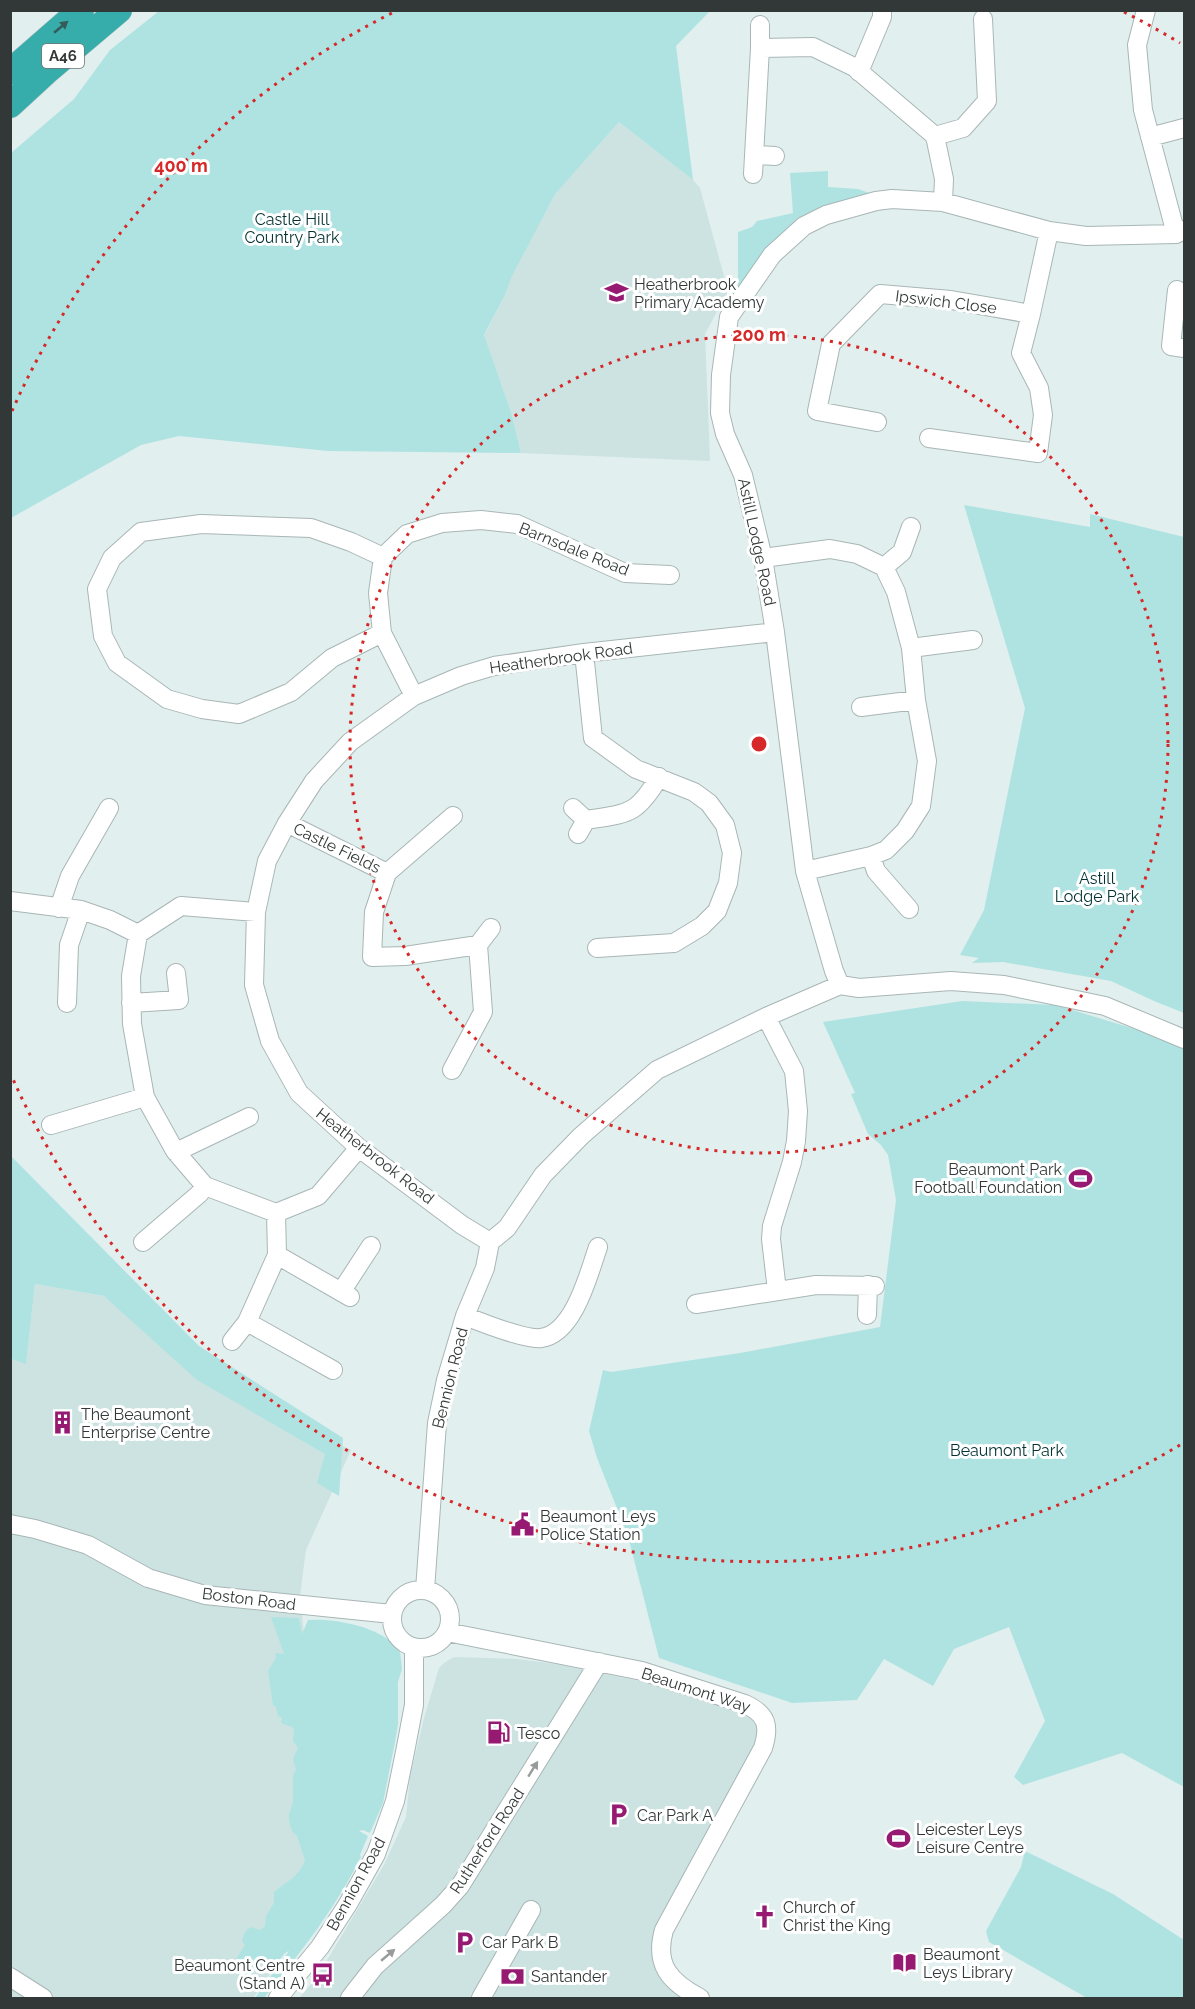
<svg xmlns="http://www.w3.org/2000/svg" width="1195" height="2009" font-family="Raleway,sans-serif">
<rect width="100%" height="100%" fill="#e1efef"/>
<path fill="#cce3e2" d="M619,122l74,58 7,8 28,103 -23,43 5,127 -189,-8 -10,-41 -27,-76 21,-41 17,-48 26,-46z
M35,1284l69,12 218,140 29,14 -45,100 -6,45 13,126 28,126 -10,24 -41,75 -37,52h-242l-1,-639 16,4z
M454,1657l63,2 38,5 104,21 46,14 48,20 5,9v13l-100,181 -6,17v14l4,17 12,15 23,13h-392l18,-21 67,-112 22,-48 4,-40 14,-59 15,-50 5,-5z"/>
<path fill="#afe3e1" d="M159,11h551l-34,35 17,134 -74,-58 -64,72 -43,82 -7,19 -21,40 27,77 10,41 -193,-2 -149,-15 -38,9 -130,73v-365l63,-54 36,-49z
M828,171v16l30,2 28,10 -82,27 -66,79v-73l14,-5 5,-6 36,-8 -3,-40z
M964,505l126,22v-13l94,23v476l-30,-12 -43,-20 -108,-19 -31,1 7,-5 -19,-3 24,-45 41,-202z
M962,1001l94,4 105,32 23,10v740l-62,-34 -99,32 -9,-8 31,-56 -36,-94 -55,22 -21,37 -49,-27 -27,41 -65,3 -133,-45 -31,-122 -31,-78 -8,-27 14,-61 8,2 129,-19 140,-26 16,-127 -8,-45 -7,-10 -13,-11 -17,-40 4,-1 -32,-71z
M11,1156l188,190 144,92 -4,58 -22,-13 8,-29 -128,-74 -93,-84 -69,-12 -9,80 -15,-5z
M271,1617l28,1 3,16 6,-14c27,-2 77,7 92,32l2,17 -4,13v42l-3,18 -12,61 -13,30 -7,-3 -4,1 9,5 -8,19 1,2c-26,52 -61,96 -97,141h-9l34,-47c-11,4 -11,17 -21,22l-3,-9 -3,-1 -16,12 -10,-8 -1,-6 10,-16 -3,-3c1,-7 3,-12 9,-15l9,3 5,-4 1,-10 8,-13v-11c12,-10 26,-16 31,-32l-8,-24 -5,-5 -3,-10v-6l4,-13v-27l3,-5 -3,-11 5,-11 -5,-7 1,-13 -13,-5 1,-5 -4,-2 -2,-9 -3,-2 -5,-34 8,-13 -1,-5 9,1z
M1025,1851l88,43 71,46v58h-97l-98,-56 -3,-11 35,-64z"/>
<g fill="none" stroke-linecap="round" stroke-linejoin="round">
<defs>
<path id="minor" d="M1146,10l-9,35 6,65 33,124
M760,25v23
M859,72l23,-55v-7
M935,136l28,-8 24,-27 -4,-82
M1150,137l34,-9
M756,155l19,1
M753,174l7,-126 53,-1 41,20 81,69 9,43 -1,23
M1177,290l-6,56 13,2
M877,422l-60,-11 14,-67 49,-50 71,6 80,14 18,-83
M929,438l109,15 5,-38 -4,-27 -18,-35 10,-39
M763,558l67,-9 27,5 27,13 12,25 15,56 5,52 11,61 -6,45 -16,25 -19,19 -15,6 -66,15
M884,567l18,-15 9,-25
M382,633l-50,25 -41,34 -52,22 -37,-5 -35,-10 -50,-36 -14,-27 -6,-47 15,-31 29,-26 60,-8 110,4 40,14 32,15
M911,648l62,-8
M584,653l9,85 43,31 58,23 15,11 16,22 7,28 -4,30 -11,28 -15,15 -28,17 -77,5
M414,696l-32,-63 -4,-40 5,-36 24,-23 35,-11 39,-3 36,4 108,49 45,2
M861,707l55,-7
M573,808l13,12 -8,14
M586,820c42,-7 50,-4 73,-43
M287,823l100,50 -13,39 -2,45 33,-1 73,-11 5,67 -31,58
M871,856l5,15 33,38
M387,873l66,-57
M10,901l71,9 29,10 28,14
M59,908l11,-32 39,-68
M256,912l-75,-6 -43,28 -7,42 1,48 13,73 30,54 30,35 71,27 42,-17 41,-48
M478,945l13,-17
M840,985l-6,-14 -29,-100 -30,-239 -12,-74 -20,-83 -18,-41 -5,-21 1,-38 8,-58 43,-62 32,-29 22,-11 50,-14 16,-2 51,3 106,29 37,5 90,-2 8,-4
M67,1003l2,-58 12,-35
M131,1003l48,-3 -3,-27
M766,1017l28,54 4,40 -2,30 -4,21 -20,64 -1,13 6,52
M51,1125l94,-28
M176,1152l73,-35
M143,1242l56,-48 6,-8
M490,1242l-28,-17 -103,-77 -60,-55 -29,-52 -16,-56 2,-73 11,-51 20,-38 27,-42 36,-39 64,-46 47,-20 33,-10 90,-13 191,-21
M490,1242l17,-14 36,-53 38,-39 76,-66 109,-53 74,-32 19,3 92,-7 53,4 101,21 79,33
M277,1255l73,42
M341,1292l30,-46
M696,1304l120,-19 59,1
M867,1315l1,-30
M465,1316c15,6 61,24 76,22 33,-4 48,-65 57,-91
M247,1322l86,48
M232,1341l15,-19 30,-67 -1,-42
M10,1524l25,5 53,16 60,33 57,17 187,19
M425,1590l12,-167 9,-43 19,-64 20,-48 5,-26
M392 1619a29 29 0 1 1 58 0a29 29 0 1 1-58 0Z
M447,1632l195,39 103,33c22,10 25,22 18,44l-99,182c-10,35 6,52 36,68
M10,1977l33,21
M278,1998l42,-51 28,-43 28,-50 19,-53 10,-49 9,-47v-57
M350,1998l25,-32 68,-61 17,-19 139,-224
M481,1998l50,-88"/>
<path id="highway" d="M10,72l71,-62
M10,105l38,-35 71,-60"/>
</defs>
<use href="#minor" stroke="#a8b6b5" stroke-width="20"/>
<use href="#highway" stroke="#cacbcb" stroke-width="27"/>
<use href="#minor" stroke="#fff" stroke-width="18"/>
<use href="#highway" stroke="#37adab" stroke-width="26"/>
</g>
<defs><path id="oneway-solid" d="M-6-.8H1V-3.2L6.5 0L1 3.2V.8H-6Z" transform="scale(1.5)"/></defs>
<use fill="#345b5a" href="#oneway-solid" transform="translate(61 27) rotate(-40)"/>
<g fill="#989c9b">
<use href="#oneway-solid" transform="translate(533 1769) rotate(-58)"/>
<use href="#oneway-solid" transform="translate(388 1955) rotate(-40)"/>
</g>
<g fill="none" stroke="#d62828" stroke-width="3" stroke-dasharray="3 6">
<circle cx="759" cy="744" r="409"/>
<path d="M1180 1445A818 818 0 0 1 12 1077M12 411A818 818 0 0 1 394 12M1124 12A818 818 0 0 1 1180 43"/>
</g>
<defs>
<symbol id="school-bare" viewBox="-9 -9 18 18"><path d="M0-5L7-2L0 1L-7-2ZM-4 1L0 2.5L4 1V4Q0 6-4 4Z" fill="#961972" stroke="#fff" stroke-width="2.5" paint-order="stroke"/></symbol>
<symbol id="stadium-bare" viewBox="-9 -9 18 18"><path d="M0-5a6.5 5 0 1 0 0 10a6.5 5 0 1 0 0-10ZM-3.5-1.8h7v3.6h-7Z" fill="#961972" stroke="#fff" stroke-width="2.5" paint-order="stroke"/></symbol>
<symbol id="building-bare" viewBox="-9 -9 18 18"><path d="M-4-6H4V6H1V3H-1V6H-4ZM-2.5-4.3h1.7v1.8h-1.7ZM.8-4.3h1.7v1.8H.8ZM-2.5-1h1.7V.8h-1.7ZM.8-1h1.7V.8H.8Z" fill="#961972" stroke="#fff" stroke-width="2.5" paint-order="stroke"/></symbol>
<symbol id="civic-bare" viewBox="-9 -9 18 18"><path d="M-.6-6.5H3V-4.5H.6V-3L4-1V1h2V6H-6V1h2V-1L-.6-3ZM-1.2 2.5V6h2.4V2.5Z" fill="#961972" stroke="#fff" stroke-width="2.5" paint-order="stroke"/></symbol>
<symbol id="fuel-bare" viewBox="-9 -9 18 18"><path d="M-5.5-6h7V0h2V4h1.3V-2.5L3-4.5l.8-.8L6-3V5H2.5V1h-1V6h-7ZM-4.2-4.7v3.2H.2V-4.7Z" fill="#961972" stroke="#fff" stroke-width="2.5" paint-order="stroke"/></symbol>
<symbol id="parking-bare" viewBox="-9 -9 18 18"><path d="M-3.5-5.5H1a3.5 3.5 0 0 1 0 7H-1V5.5H-3.5ZM-1-3.4V-.6H.8a1.4 1.4 0 0 0 0-2.8Z" fill="#961972" stroke="#fff" stroke-width="2.5" paint-order="stroke"/></symbol>
<symbol id="church-bare" viewBox="-9 -9 18 18"><path d="M-1.2-6h2.4v3.5h3.3v2.4h-3.3V6h-2.4V-.1h-3.3v-2.4h3.3Z" fill="#961972" stroke="#fff" stroke-width="2.5" paint-order="stroke"/></symbol>
<symbol id="library-bare" viewBox="-9 -9 18 18"><path d="M-6-4Q-3-5.5-.7-3.5V5Q-3 3-6 4ZM6-4Q3-5.5 .7-3.5V5Q3 3 6 4Z" fill="#961972" stroke="#fff" stroke-width="2.5" paint-order="stroke"/></symbol>
<symbol id="bus-bare" viewBox="-9 -9 18 18"><path d="M-5-6H5V4H4V6H2V4H-2V6H-4V4H-5ZM-3.5-4V0h7V-4ZM-3.5 1.2v1.5H-2V1.2ZM2 1.2v1.5H3.5V1.2Z" fill="#961972" stroke="#fff" stroke-width="2.5" paint-order="stroke"/></symbol>
<symbol id="bank-bare" viewBox="-9 -9 18 18"><path d="M-6-4H6V4H-6ZM0-2.3a2.3 2.3 0 1 0 0 4.6a2.3 2.3 0 1 0 0-4.6Z" fill="#961972" stroke="#fff" stroke-width="2.5" paint-order="stroke"/></symbol>
</defs>
<g fill-rule="evenodd">
<use href="#school-bare" x="600" y="276" width="33" height="33"/>
<use href="#stadium-bare" x="1064" y="1162" width="33" height="33"/>
<use href="#building-bare" x="46" y="1406" width="33" height="33"/>
<use href="#civic-bare" x="506" y="1508" width="33" height="33"/>
<use href="#fuel-bare" x="482" y="1716" width="33" height="33"/>
<use href="#parking-bare" x="602" y="1798" width="33" height="33"/>
<use href="#stadium-bare" x="882" y="1822" width="33" height="33"/>
<use href="#church-bare" x="748" y="1900" width="33" height="33"/>
<use href="#parking-bare" x="448" y="1926" width="33" height="33"/>
<use href="#library-bare" x="888" y="1946" width="33" height="33"/>
<use href="#bus-bare" x="306" y="1958" width="33" height="33"/>
<use href="#bank-bare" x="496" y="1960" width="33" height="33"/>
</g>
<g text-anchor="middle" dominant-baseline="central" stroke-width="6" stroke-linejoin="round" paint-order="stroke">
<rect fill="#fff" stroke="#707473" stroke-width="1.5" x="42" y="44" width="42" height="24" rx="4.5"/>
<g font-size="15" font-weight="bold" fill="#323837">
<text x="63" y="56">A46</text>
</g>
<g font-size="16" fill="#043232" stroke="#fff">
<text x="292" y="219">Castle Hill<tspan x="292" dy="18">Country Park</tspan></text>
<text x="1097" y="878">Astill<tspan x="1097" dy="18">Lodge Park</tspan></text>
<text x="1007" y="1450">Beaumont Park</text>
</g>
<g font-size="16" fill="#323837" stroke="#fff" text-anchor="start">
<text x="634" y="284">Heatherbrook<tspan x="634" dy="18">Primary Academy</tspan></text>
<text x="1062" y="1169" text-anchor="end">Beaumont Park<tspan x="1062" dy="18">Football Foundation</tspan></text>
<text x="81" y="1414">The Beaumont<tspan x="81" dy="18">Enterprise Centre</tspan></text>
<text x="540" y="1516">Beaumont Leys<tspan x="540" dy="18">Police Station</tspan></text>
<text x="517" y="1733">Tesco</text>
<text x="637" y="1815">Car Park A</text>
<text x="916" y="1829">Leicester Leys<tspan x="916" dy="18">Leisure Centre</tspan></text>
<text x="783" y="1907">Church of<tspan x="783" dy="18">Christ the King</tspan></text>
<text x="482" y="1942">Car Park B</text>
<text x="923" y="1954">Beaumont<tspan x="923" dy="18">Leys Library</tspan></text>
<text x="305" y="1965" text-anchor="end">Beaumont Centre<tspan x="305" dy="18">(Stand A)</tspan></text>
<text x="531" y="1976">Santander</text>
</g>
<g font-size="16" fill="#323837" stroke="#fff">
<text transform="translate(946 302) rotate(7)">Ipswich Close</text>
<text transform="translate(757 542) rotate(78)">Astill Lodge Road</text>
<text transform="translate(574 549) rotate(22)">Barnsdale Road</text>
<text transform="translate(561 658) rotate(-8)">Heatherbrook Road</text>
<text transform="translate(337 848) rotate(26)">Castle Fields</text>
<text transform="translate(375 1156) rotate(38)">Heatherbrook Road</text>
<text transform="translate(450 1378) rotate(-76)">Bennion Road</text>
<text transform="translate(249 1599) rotate(7)">Boston Road</text>
<text transform="translate(696 1690) rotate(18)">Beaumont Way</text>
<text transform="translate(487 1841) rotate(-57)">Rutherford Road</text>
<text transform="translate(356 1884) rotate(-61)">Bennion Road</text>
</g>
</g>
<circle cx="759" cy="744" r="9" fill="#d62828" stroke="#fff" stroke-width="3"/>
<g font-size="18" text-anchor="middle" font-weight="bold" fill="#d62828" stroke="#fff" stroke-width="6" stroke-linejoin="round" paint-order="stroke">
<text x="181" y="172">400 m</text>
<text x="759" y="341">200 m</text>
</g>
<rect width="1195" height="2009" fill="none" stroke="#323837" stroke-width="24"/>
</svg>
